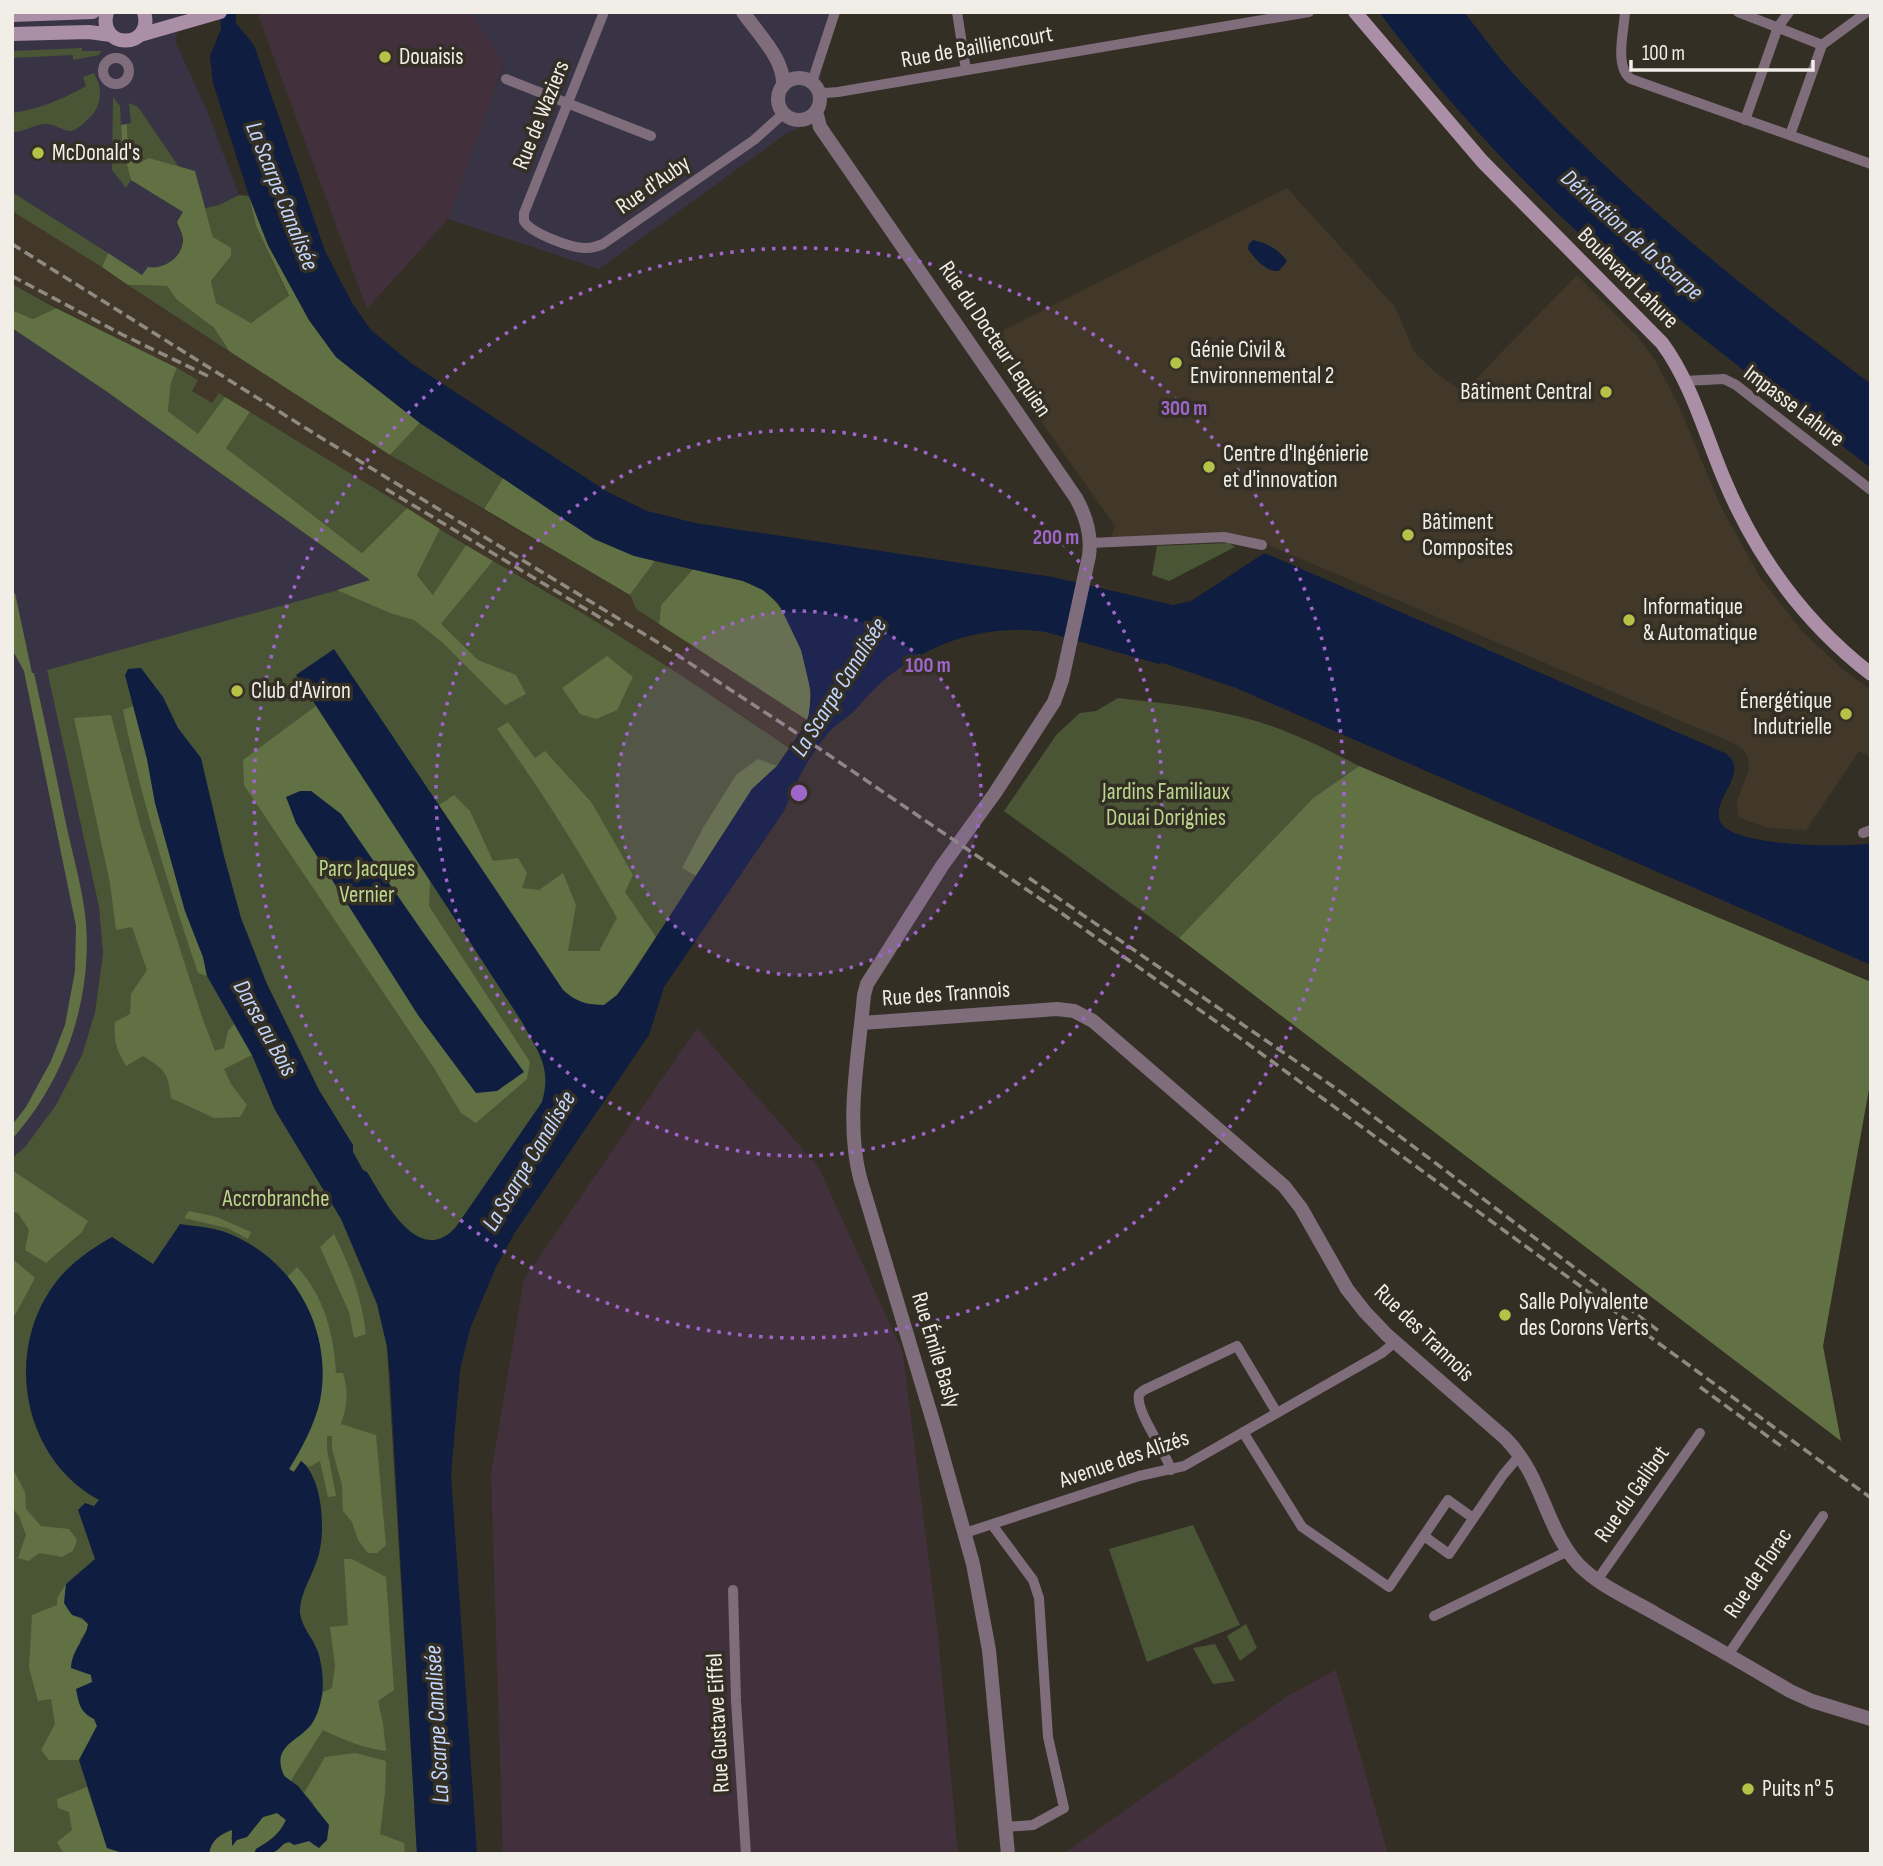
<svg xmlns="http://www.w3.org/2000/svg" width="1883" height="1866" font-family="'Sofia Sans Condensed',sans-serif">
<rect width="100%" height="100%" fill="#342f25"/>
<path fill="#383445" d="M12,12h171l-8,29 31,67 33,87 -20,10 -36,7 -6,10 6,15 -2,12 -8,11 -8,6 -10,2 -13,8 -130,-84z
M470,12h369l-18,59 1,36 -26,23 -6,1 -191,138 -151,-50 56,-155z
M12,328l94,63 265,190 -323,89 51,237 4,47 -8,58 -13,43 -26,50 -31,42 -13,11z"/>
<path fill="#42313c" d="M257,12h213l34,51 -56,156 -81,90z
M697,1028l122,140 84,185 35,281 20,220h-455l-12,-380 33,-195z
M1336,1670l52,184h-325l226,-159z"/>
<path fill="#413829" d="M1287,188l108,119 19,45 22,21 27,19 114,-117 61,62 18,25 23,44 41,99 41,74 41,52 39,37 30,22v68l-12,-7 -53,79 -37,-2 -24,-8 -7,-4 -1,-15 12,-31 -1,-12 -5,-9 -10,-6 -474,-202 -148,-3 4,-12 -131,-186z
M12,211l55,32 323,212 240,140 6,14 171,111 -1,4 -17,24 -53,-37 -194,-123 -49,-27 -268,-164 -6,-4 -6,11 -21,-13 5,-12 -185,-95z"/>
<path fill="#4a5536" d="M82,48v3h19l-2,4 -26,5v-5l-61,3v-7z
M94,73c10,18 8,35 -9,49 -3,3 -9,8 -14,9 -9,0 -17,-8 -27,-7 -11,1 -20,8 -32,8v-19c27,-4 51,-14 74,-27l-3,-9z
M113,97l7,9 2,41 9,33 -5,8 -14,-18z
M129,103l9,4 41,60 -30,-9 -11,5 -10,-17 -1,-22 4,-1z
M12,192l96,61 -6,14 -90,-56z
M239,195l10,1 7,30 33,71 -38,26 -36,-20 -4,-22 20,-25 -18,-19 -8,-29 14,-3z
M12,284l44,24 -23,11 -21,-9z
M128,285l39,1 10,14 37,28 15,23z
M177,368l21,12 -6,11 20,12 7,-10 6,4 -26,38 -31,-24 3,-28z
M250,412l157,96 -45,45 -136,-105z
M420,423l83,55 -19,31 -94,-54z
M440,529l26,16 -32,51 -17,-21z
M1229,543l6,4 -66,34 -17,-6 5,-29z
M493,561c102,57 200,121 296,187l-12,18 -25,23 -119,184 -177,254 -10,11 -59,109 30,507h-405v-696l13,-11 31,-42 26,-50 13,-43 8,-58 -4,-47 -52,-237 324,-89 70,43z
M655,561l38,8 -32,36 -2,19 -23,-15 -6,-14z
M1118,698c46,5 93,10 138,23 36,11 70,28 103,45l-46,32 -134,140 -175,-127 53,-77 23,-21 16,-2z
M1193,1525l47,100 -93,37 -38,-113z
M1246,1624l11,24 -17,13 -13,-25z
M1215,1644l20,37 -22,3 -20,-36z"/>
<path fill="#617143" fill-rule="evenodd" d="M127,124l1,22 10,17 11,-5 46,13 18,66 18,11v8l-20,25 5,22 35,20 38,-27 -33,-70 -7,-30 19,49 41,75 27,37 84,66 -30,32 -161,-104 -15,-23 -37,-28 -10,-14 -39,-1 -26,-18 6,-14 34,22 6,-8c17,3 36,-11 35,-29 -1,-5 -4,-11 -6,-16l6,-10 -52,-32 -9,-33 -1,-22z
M56,308l121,60 -6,15 -3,28 30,23 27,-37 25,15 -24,36 136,105 45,-45 33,21 -23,46 16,20 33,-50 27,16 -52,63 37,36 38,15 10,19 -21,11 -63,-63 -28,-22 -24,-7 -53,-23 33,-10 -264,-189 -94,-63v-18l21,9z
M503,478c48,32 94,69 152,83l-25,34 -146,-86z
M693,569c22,5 49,8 68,20 32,19 59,95 46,131l-148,-96 2,-19z
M12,593h3l17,80h2c11,49 21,97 31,146 7,34 18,70 21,104 6,78 -22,159 -74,216v-14l14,-18 25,-46 14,-36 10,-54 1,-45 -52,-255 -10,-18 -2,-8z
M607,656l26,21 -16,33 -21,9 -16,-5 -18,-26z
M133,706l14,53 8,44 30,108 18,46 4,19 -9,-3c-29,-87 -57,-173 -75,-263z
M316,706l114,175 -1,25 101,156 -3,17 -51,44 -15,-10 -29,-48 -188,-280 -1,-25zM311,791l30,23 81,117 54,162 -58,-78 -122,-192 -9,-26z
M111,715l29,110 62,192 13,34 9,-3 4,-17 6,-7 18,31 -28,14 7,15 16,21 -7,12 -26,1 -43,-20c-3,-26 -7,-29 -28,-42l-17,10c-9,-15 -13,-26 -11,-44l15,-8 1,-20 16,-24 -15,-43 -16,3 -6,-47 -36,-165z
M508,722l27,36 10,-7 47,52 41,72 -8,17 31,45 -39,58 -13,10c-17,0 -28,-3 -41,-15l-124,-185 15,-10 16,16 23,50 25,-3 9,15 -5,15 17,2 24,-17 13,32 -8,46h31l18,-33c-37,-66 -76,-128 -120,-189z
M758,759l19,7 -25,23 -56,87 -14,-8 22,-42 32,-51z
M1359,766l512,216v96l-48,268 18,95 -662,-503 134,-140z
M12,1170l76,51 -6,11 -36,31 -21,-13 4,-20 -11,-17 -6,-1z
M189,1211l28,6 34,15 -3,7 -21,-11 -43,-10z
M334,1234c16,32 28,64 32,100l-12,4 -5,-26 -29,-65z
M14,1260l21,18 -20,37 -3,1z
M297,1267c27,28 37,68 39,106h7c6,19 4,33 -2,51l35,11 10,110 -9,8h-9l-10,-13 -6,-18 -9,-11 -1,-26 -10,-36v-13h-5v13l9,47 -8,1 -8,-36 -11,6 -8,-6 -8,11 -4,-3c40,-62 48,-133 -2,-192z
M12,1467l13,25 1,17 15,17 28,3 8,11 -4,11 -11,6 -23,-4 -10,8 -11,-3 8,-23 -7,-19 -7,-8z
M344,1559h8l34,18 8,113 -16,11 5,22 3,28c-23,-3 -42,-11 -63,-21l-33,52c-29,-31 13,-44 27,-68 3,-6 4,-15 6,-22l9,-4 3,-22 -5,-39 18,-2z
M66,1584c-1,11 -4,22 6,30 5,4 10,4 16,10l-1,6 -7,10 13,42 4,44 -18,34h-30l-8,-10 14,-26 -4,-25 -13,2 -9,-33 3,-53 25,-10v-7z
M355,1753l31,8 -1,32 -5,41 24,9 1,11h-138c10,-3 13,-10 23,-12l4,3 15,-4 6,5 -2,-43 -9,-10 21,-36z
M87,1787l20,61 19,6h-62l-7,-12 15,-12 -3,-18 -11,-4 -1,-9z
M277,1813l9,7c-6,14 -17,22 -30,29l-2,5h-45c2,-14 11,-19 23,-24l-1,10 16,-3 16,-20z"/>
<path fill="#0e1d40" d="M220,12h16v11l18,22 71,206 27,52 19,27 40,33 195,128 41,20 48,12 358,54 120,28 18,-4 72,-47h4l458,199c27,19 -14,45 -5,68 9,26 126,27 151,22v122l-635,-277 -73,-25 -4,1 -113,-32c-73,-10 -142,19 -189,76 -8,9 -20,15 -28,24 -20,23 -34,52 -45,79l-120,176 -15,48 -135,199 -18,33 -26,62 -10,41 -9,105 26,379h-60l-27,-478 -3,-29 -10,-43 -36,-85 -66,-109 -23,-55 -45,-79 -4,-19 -18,-46 -30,-108 -8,-44 -22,-84 3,-6 13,-1 22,29 15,31 23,30 23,98 17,62 26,66 52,106 34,55v7l10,18 4,2c17,27 51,97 89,55l86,-125c10,-35 -4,-50 -20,-80l-226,-347 38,-26 229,341c13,12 24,15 41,15l13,-10 16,-22 119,-184 25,-23 29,-42 3,-8 2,-24 -10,-42 -22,-46 -16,-14 -20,-9 -109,-25 -40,-17 -174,-116 -84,-66 -27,-37 -41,-75 -19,-49 -36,-113 -3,-27 11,-27z
M1379,12h85c19,24 37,49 57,70 106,113 226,209 350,302v84c-108,-83 -218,-164 -317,-258 -63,-60 -123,-128 -175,-198z
M1253,240c16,4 24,8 34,21l-8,10c-13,1 -24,-12 -31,-22l1,-5z
M300,791h11l30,23 81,117 102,141 -27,19 -21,2 -58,-78 -122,-192 -10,-26z
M180,1224c13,2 29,3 42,7 70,24 112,98 98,170 -6,25 -18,47 -31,68l5,3 7,-11c22,17 25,71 17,96 -5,18 -19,37 -18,56 2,15 13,25 18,39 4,12 6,30 4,43 -2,10 -5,22 -11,30 -15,18 -40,21 -27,51l14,10 31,39 -2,15 -8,8 -10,-7 -15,4 -5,-3c-7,1 -7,5 -13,9 -6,4 -15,3 -22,3l2,-5c12,-7 24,-15 30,-29l-9,-7 -14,4 -16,20 -10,3 -5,6v-16c-12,4 -21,10 -23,24h-83l-19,-6 -28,-88 18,-34 -3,-7c-14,-7 -15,-15 -18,-30l16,-7 -1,-7 -20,-7c1,-19 15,-29 17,-44l-6,-6 -10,-3 -8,-12 2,-19 29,-25 -17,-49 7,-7 9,3 5,-6c-74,-40 -95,-142 -48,-211 15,-23 37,-38 61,-52l41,27z"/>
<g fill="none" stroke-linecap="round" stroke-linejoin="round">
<path stroke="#7f6d7c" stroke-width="10" d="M604,12l-80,201v8c7,12 48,28 63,27 5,0 11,-2 16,-4l151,-104 30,-27
M957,12l9,58
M1625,12c-1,19 -11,55 6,67l240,85
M1738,12l84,33
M103 71a13 13 0 1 1 26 0a13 13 0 1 1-26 0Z
M506,79l145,57
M812,82l23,-70
M818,91l7,2 13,-1 471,-80
M1745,120l33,-93 11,-15
M1790,135l32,-90 45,-33
M1684,381l40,-2 12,6 135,105
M1090,543l134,-6 38,8
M1863,833l8,-3
M1243,1432l59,95 87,60 59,-87 25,18
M1171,1470c-6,-21 -36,-58 -32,-76l5,-4 93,-44 40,67
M993,1526l40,54 6,18 9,139 16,71 -31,17 -27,2
M965,1533l174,-57 45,-10 198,-113 13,-11
M1424,1536l25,18 54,-79 17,-20
M1598,1579l102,-146
M733,1590l3,111 10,153
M1434,1616l134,-65
M1728,1655l95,-139"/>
<path stroke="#7f6d7c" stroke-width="14" d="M743,12c14,21 42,47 40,74
M778 99a21 21 0 1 1 42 0a21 21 0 1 1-42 0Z
M816,111l4,16 256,371c10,18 16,37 13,58l-27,124 -8,22 -59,91 -53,73 -75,118 -3,11c-5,59 -19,125 -4,183l75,250 38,136 16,86 19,204
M862,1023l195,-14 17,2 19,10 191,165 17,22 46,81 18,23 22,23 118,103c36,36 39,83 68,120 19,25 56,40 83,56 45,25 90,51 134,77l22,10 59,18"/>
<path stroke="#ab8fa7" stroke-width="14" d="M107,12c-11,38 48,38 37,0
M1355,12l127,149 180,182c29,39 43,91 62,136 32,77 81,144 147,195
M12,15l81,-3
M12,34l77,-2 22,3
M140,35l80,-23"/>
<path stroke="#8f8a82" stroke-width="3.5" stroke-dasharray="10 5" stroke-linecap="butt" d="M12,244l303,190 347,211 130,85 272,185 180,126 627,457
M12,276l111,59 85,41
M386,489l228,137
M1029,878l312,214 319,240
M1700,1387l85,62"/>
</g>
<circle cx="799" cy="793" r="182" fill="#9e66cb" fill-opacity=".12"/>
<g fill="none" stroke="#9e66cb" stroke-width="3.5" stroke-dasharray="3.5 7">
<circle cx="799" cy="793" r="182"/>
<circle cx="799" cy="793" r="363"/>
<circle cx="799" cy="793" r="545"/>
</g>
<g fill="#b6c148" stroke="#342f25" stroke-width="2.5">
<circle cx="385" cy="57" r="7"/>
<circle cx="38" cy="153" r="7"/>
<circle cx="1176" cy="363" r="7"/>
<circle cx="1606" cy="392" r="7"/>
<circle cx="1209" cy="467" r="7"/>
<circle cx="1408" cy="535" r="7"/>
<circle cx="1629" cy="620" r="7"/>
<circle cx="237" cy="691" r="7"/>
<circle cx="1846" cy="714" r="7"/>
<circle cx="1505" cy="1315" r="7"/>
<circle cx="1748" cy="1789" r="7"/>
</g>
<g text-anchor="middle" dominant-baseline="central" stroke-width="7" stroke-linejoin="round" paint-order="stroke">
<g font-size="23" fill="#f1ede7" stroke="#342f25">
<text transform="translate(977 47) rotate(-10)">Rue de Bailliencourt</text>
<text transform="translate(541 115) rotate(-68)">Rue de Waziers</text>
<text transform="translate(653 185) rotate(-35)">Rue d'Auby</text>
<text transform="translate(1628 278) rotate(45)">Boulevard Lahure</text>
<text transform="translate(995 339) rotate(56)">Rue du Docteur Lequien</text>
<text transform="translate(1794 406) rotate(37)">Impasse Lahure</text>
<text transform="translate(946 994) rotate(-4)">Rue des Trannois</text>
<text transform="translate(1424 1333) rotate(44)">Rue des Trannois</text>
<text transform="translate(936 1350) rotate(73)">Rue Émile Basly</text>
<text transform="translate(1124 1459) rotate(-19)">Avenue des Alizés</text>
<text transform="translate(1632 1494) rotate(-55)">Rue du Galibot</text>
<text transform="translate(1758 1573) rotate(-56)">Rue de Florac</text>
<text transform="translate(718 1723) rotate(-93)">Rue Gustave Eiffel</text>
</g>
<g font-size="23" fill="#f1ede7" stroke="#342f25" text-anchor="start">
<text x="399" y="57">Douaisis</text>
<text x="52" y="153">McDonald's</text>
<text x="1190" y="350">Génie Civil &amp;<tspan x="1190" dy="26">Environnemental 2</tspan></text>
<text x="1592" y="392" text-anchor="end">Bâtiment Central</text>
<text x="1223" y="454">Centre d'Ingénierie<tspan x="1223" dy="26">et d'innovation</tspan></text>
<text x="1422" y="522">Bâtiment<tspan x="1422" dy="26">Composites</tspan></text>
<text x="1643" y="607">Informatique<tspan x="1643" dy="26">&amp; Automatique</tspan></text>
<text x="251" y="691">Club d'Aviron</text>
<text x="1832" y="701" text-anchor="end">Énergétique<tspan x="1832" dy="26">Indutrielle</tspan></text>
<text x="1519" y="1302">Salle Polyvalente<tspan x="1519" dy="26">des Corons Verts</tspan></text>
<text x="1762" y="1789">Puits n° 5</text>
</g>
<g font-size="23" fill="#bbd68d" stroke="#342f25">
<text x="1166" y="792">Jardins Familiaux<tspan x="1166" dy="26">Douai Dorignies</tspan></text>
<text x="367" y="869">Parc Jacques<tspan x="367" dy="26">Vernier</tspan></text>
<text x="276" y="1199">Accrobranche</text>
</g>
<g font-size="24" font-style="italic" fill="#c2d6ff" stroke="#342f25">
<text transform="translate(282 196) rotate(68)">La Scarpe Canalisée</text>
<text transform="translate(1632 235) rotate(42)">Dérivation de la Scarpe</text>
<text transform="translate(839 687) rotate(-58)">La Scarpe Canalisée</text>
<text transform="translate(265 1028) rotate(61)">Darse au Bois</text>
<text transform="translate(529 1161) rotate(-59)">La Scarpe Canalisée</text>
<text transform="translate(437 1724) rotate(-93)">La Scarpe Canalisée</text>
</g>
</g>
<circle cx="799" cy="793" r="10" fill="#9e66cb" stroke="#342f25" stroke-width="3.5"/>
<g font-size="21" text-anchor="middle" font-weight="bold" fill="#9e66cb" stroke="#342f25" stroke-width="7" stroke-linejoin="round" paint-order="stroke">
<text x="1184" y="415">300 m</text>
<text x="1056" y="544">200 m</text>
<text x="928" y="672">100 m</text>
</g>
<rect width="1883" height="1866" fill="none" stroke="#f1ede7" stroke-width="28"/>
<path d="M1631 60v10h182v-10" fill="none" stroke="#f1ede7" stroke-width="3.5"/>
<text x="1642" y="60" font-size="21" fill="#f1ede7" stroke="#342f25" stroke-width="5" paint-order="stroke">100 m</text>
</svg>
